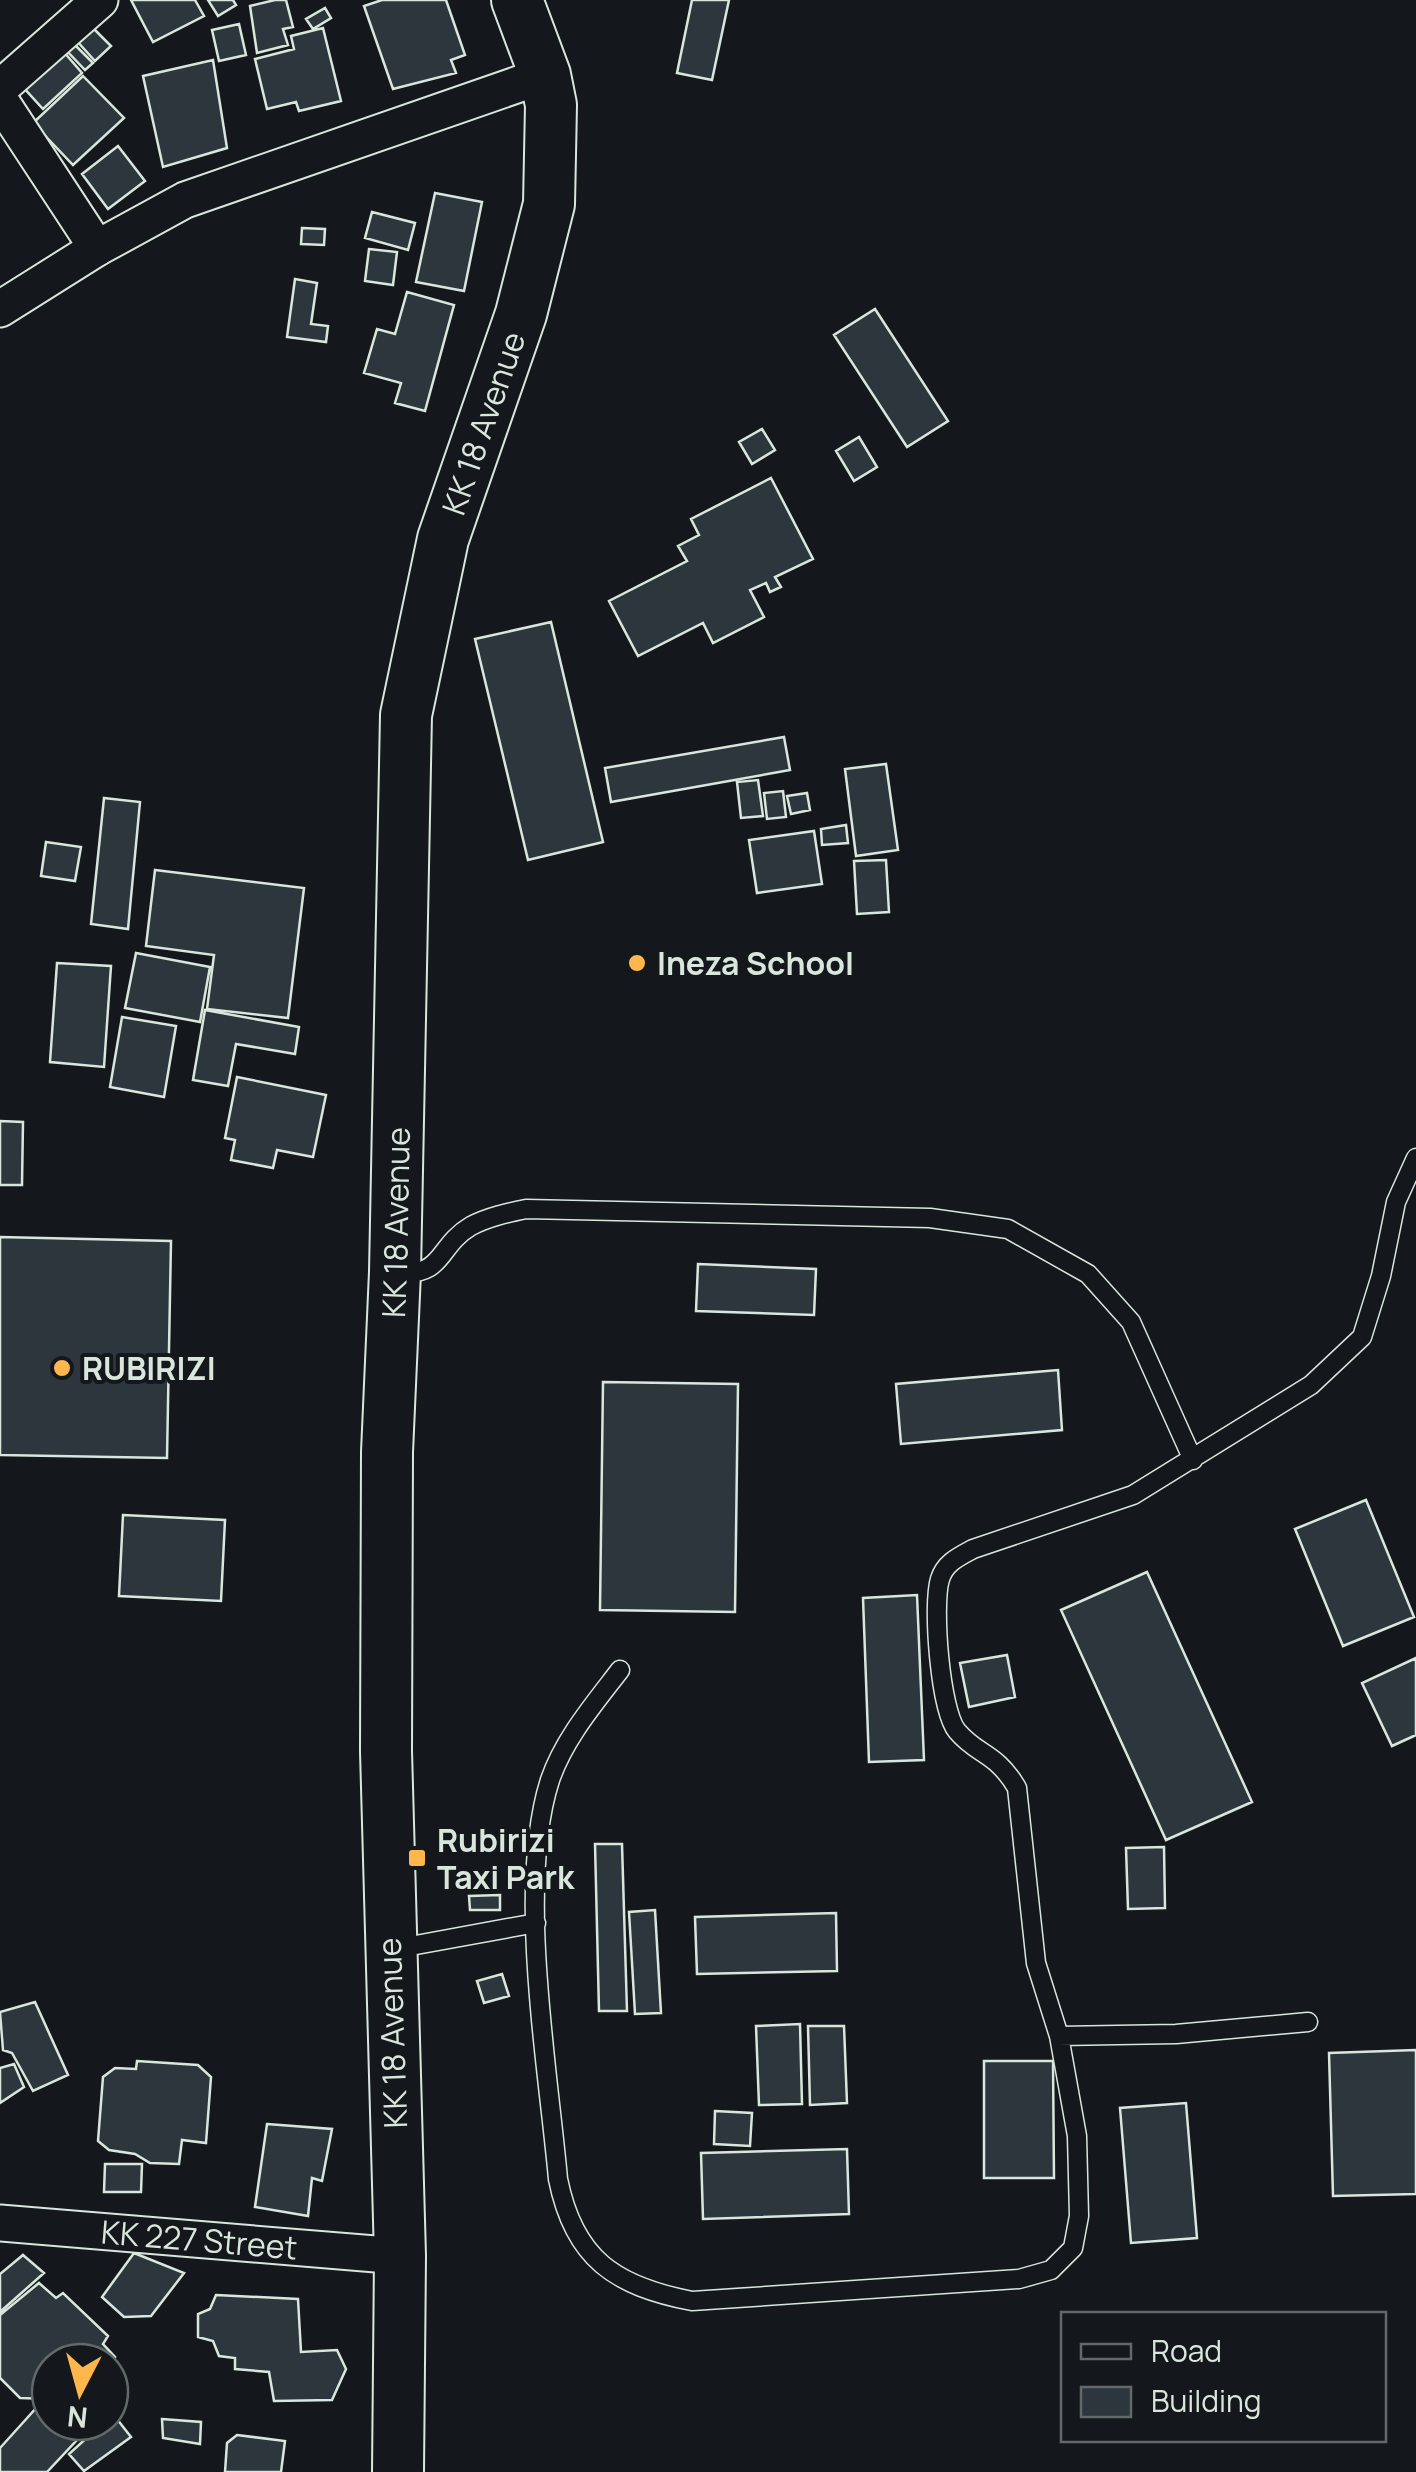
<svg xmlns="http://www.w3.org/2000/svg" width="1416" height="2472" font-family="Manrope,sans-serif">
<rect width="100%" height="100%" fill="#14181c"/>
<path fill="#2c363c" stroke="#d8e6dc" stroke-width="2.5" d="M131,0h64l9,16 -51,26z
M208,0h25l3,5 -18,11z
M275,0h11l7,27 -10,2 5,16 -31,8 -7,-47z
M382,0h64l19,55 -14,5 5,13 -63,16 -29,-83z
M692,0h37l-17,80 -35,-7z
M325,8l6,10 -18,11 -7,-10z
M239,24l7,31 -27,6 -7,-31z
M91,26l20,20 -16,15 -19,-21z
M323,28l18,73 -42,10 -3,-9 -29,7 -12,-50 39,-10 -3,-13z
M73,43l20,20 -8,7 -19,-20z
M63,51l19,22 -39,36 -20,-22z
M213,60l14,88 -64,19 -20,-91z
M83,76l41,42 -51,47 -40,-42z
M118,146l27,35 -37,28 -26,-35z
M435,193l47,9 -18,89 -48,-9z
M372,212l43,11 -7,27 -43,-12z
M302,228l23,1 -1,16 -23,-1z
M369,249l28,3 -4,33 -28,-4z
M295,279l22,4 -6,41 17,2 -2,16 -39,-5z
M407,292l47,13 -29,106 -30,-8 6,-20 -37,-10 13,-44 18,5z
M875,309l73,112 -41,26 -73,-112z
M762,429l13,21 -23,14 -13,-22z
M859,437l18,30 -23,14 -18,-30z
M771,478l42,81 -38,18 6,10 -11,5 -4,-9 -16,7 14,27 -51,26 -10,-20 -65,33 -29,-55 78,-40 -9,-15 21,-11 -8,-16z
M551,622l52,220 -75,18 -53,-221z
M784,737l6,33 -179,32 -6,-34z
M886,764l12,86 -42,6 -11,-87z
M758,780l5,36 -22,2 -4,-36z
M783,791l3,26 -19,2 -3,-26z
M807,793l3,17 -19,4 -4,-18z
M104,798l36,4 -12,127 -37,-5z
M846,825l2,18 -26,2 -1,-16z
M814,831l8,53 -65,9 -8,-53z
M46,842l35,5 -6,34 -34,-5z
M886,860l3,52 -32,2 -3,-53z
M155,870l149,18 -16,130 -81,-9 7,-54 -68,-9z
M136,953l74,14 -10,55 -75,-14z
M57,963l54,3 -7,101 -54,-5z
M205,1010l94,17 -4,27 -59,-10 -8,42 -35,-6z
M122,1017l54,9 -12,71 -54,-10z
M237,1077l89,18 -13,62 -36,-7 -4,18 -42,-8 4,-20 -10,-2z
M0,1121l23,1 -1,63h-22z
M0,1237l171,4 -4,217 -167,-3z
M698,1264l118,5 -2,46 -118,-4z
M1058,1370l4,60 -161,14 -5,-60z
M603,1382l135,2 -3,228 -135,-2z
M1366,1500l48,117 -71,29 -48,-117z
M123,1515l102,5 -4,81 -102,-5z
M1147,1572l105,230 -86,38 -105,-230z
M917,1595l7,165 -55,2 -6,-164z
M1007,1655l8,42 -46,10 -9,-44z
M1416,1658v77l-24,11 -30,-63z
M595,1844h27l5,167h-28z
M1164,1847l1,61 -37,1 -2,-61z
M500,1895v15h-30l-1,-14z
M655,1910l6,103 -26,1 -6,-102z
M836,1913l1,58 -140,3 -2,-57z
M502,1974l7,22 -25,7 -7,-22z
M35,2002l33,73 -35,16 -21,-38 -9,-3 -3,-38z
M800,2024l2,80 -43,1 -3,-79z
M808,2026h36l3,77 -37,2z
M1416,2050v144l-83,2 -4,-143z
M137,2061l61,4 13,12 -5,66 -24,-3 -3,24 -29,-1 -15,-9 -26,-4 -11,-9 5,-64 12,-9 21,1z
M984,2061h69l1,117h-70z
M14,2064l10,23 -24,16v-35z
M1186,2103l11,135 -66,5 -11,-135z
M715,2111l37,2 -2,33 -36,-2z
M267,2124l65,5 -10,52 -10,-3 -4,38 -53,-9z
M847,2149l2,65 -146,5 -2,-66z
M105,2164h37l-1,28h-37z
M134,2253l50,20 -33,43 -27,1 -22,-20z
M23,2255l21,18 -44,39v-38z
M39,2283l17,15 7,-5 45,43 -5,8 12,13 -5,5h-60v37l-30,-1 -20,-20v-63z
M216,2295l82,4 3,53 36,-2 9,19 -14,31 -58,1 -5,-29 -34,-3v-11l-16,-2 -6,-15 -15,-4v-23l12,-5z
M38,2406l38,35 -29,31h-47v-24z
M113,2414l18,23 -47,34 -15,-17 35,-32h6z
M162,2419l39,3 -1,22 -37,-6z
M237,2435l48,6 -4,31h-56l2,-29z"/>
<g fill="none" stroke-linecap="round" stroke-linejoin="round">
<defs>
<path id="lane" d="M400,1273c45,2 37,-27 71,-47 17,-9 36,-13 55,-17l404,9 78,11 80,45 43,48 62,138
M620,1670c-26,34 -56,69 -70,110 -34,105 -2,287 8,399 16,80 57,107 134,122l327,-22 32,-9 22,-22 6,-32 -2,-80 -18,-100 -23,-73 -19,-175c-21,-36 -39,-32 -60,-57 -17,-21 -25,-126 -17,-152 5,-16 18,-22 33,-30l160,-54 178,-110 51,-48 19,-61 15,-74 20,-44
M394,1949l142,-26
M1059,2036l117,-2 132,-12"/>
<g id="street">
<path d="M0,88l100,-88"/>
<path d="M0,100l97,148"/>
<path d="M0,309l97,-61 88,-48 360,-125"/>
<path id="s1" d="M0,2223l400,33"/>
</g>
<g id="secondary">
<path id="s2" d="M398,2472l2,-216 -14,-505 1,-299 8,-180 11,-557 37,-176 78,-225 28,-110 2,-99 -6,-30 -28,-75"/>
</g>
</defs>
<use href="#lane" stroke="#d8e6dc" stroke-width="21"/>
<use href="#street" stroke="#d8e6dc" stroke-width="39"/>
<use href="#secondary" stroke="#d8e6dc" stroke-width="54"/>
<use href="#lane" stroke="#14181c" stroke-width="18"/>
<use href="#street" stroke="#14181c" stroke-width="35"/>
<use href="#secondary" stroke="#14181c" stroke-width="50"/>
</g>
<g fill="#ffb74d" stroke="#14181c" stroke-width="4">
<circle cx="637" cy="963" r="10"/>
<circle cx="62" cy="1368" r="10"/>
<rect x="407" y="1848" width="20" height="20" rx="5"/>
</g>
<g text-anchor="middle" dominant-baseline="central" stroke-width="8" stroke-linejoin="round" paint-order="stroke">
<g font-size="32" fill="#d8e6dc" stroke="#14181c">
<text stroke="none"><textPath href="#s2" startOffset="2060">KK 18 Avenue</textPath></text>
<text stroke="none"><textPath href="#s2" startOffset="1250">KK 18 Avenue</textPath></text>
<text transform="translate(392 2033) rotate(-92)">KK 18 Avenue</text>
<text stroke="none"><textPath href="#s1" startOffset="200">KK 227 Street</textPath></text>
</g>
<g font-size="32" font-weight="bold" fill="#d8e6dc" stroke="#14181c" text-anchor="start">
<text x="657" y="963">Ineza School</text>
<text x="82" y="1368">RUBIRIZI</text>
<text x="437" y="1840">Rubirizi<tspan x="437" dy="37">Taxi Park</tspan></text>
</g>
</g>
<rect x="1061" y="2312" width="325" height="130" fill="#14181c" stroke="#626a69" stroke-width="2.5"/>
<rect x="1081" y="2344" width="50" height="15" fill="#14181c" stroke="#626a69" stroke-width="2.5"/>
<text x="1151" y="2362" font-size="30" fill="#d8e6dc">Road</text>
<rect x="1081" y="2387" width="50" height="30" fill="#2c363c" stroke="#626a69" stroke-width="2.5"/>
<text x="1151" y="2412" font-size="30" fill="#d8e6dc">Building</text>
<g transform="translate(80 2392) rotate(186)"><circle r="48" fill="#14181c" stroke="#626a69" stroke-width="2.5"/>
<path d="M0-8L18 38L0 25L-18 38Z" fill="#ffb74d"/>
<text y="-15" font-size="28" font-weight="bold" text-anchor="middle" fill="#d8e6dc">N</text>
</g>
</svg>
